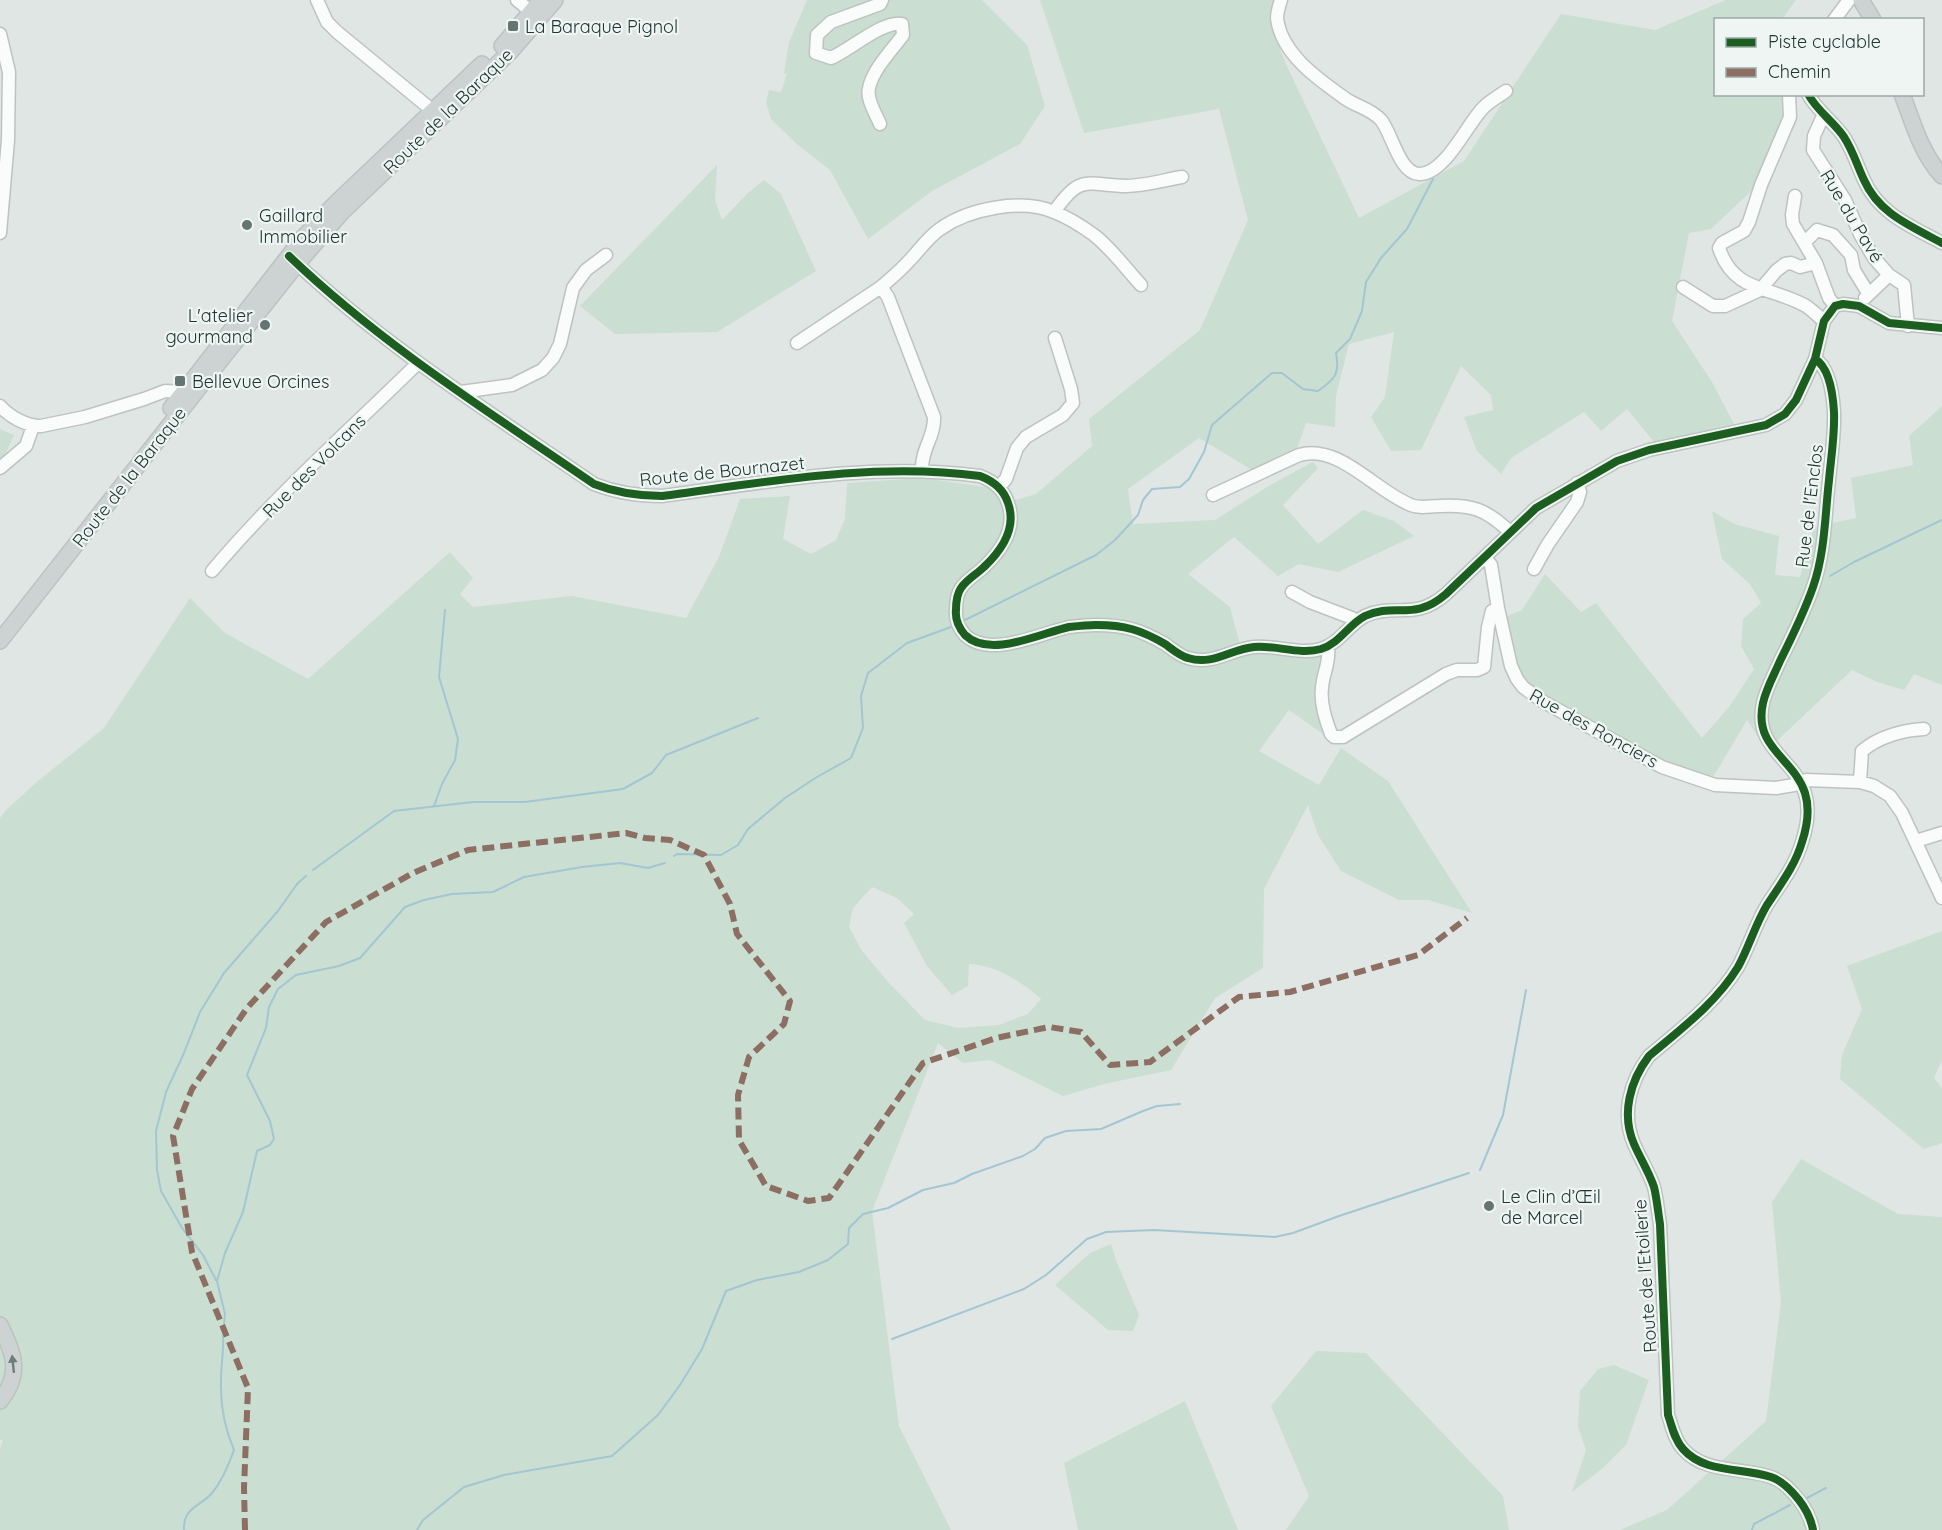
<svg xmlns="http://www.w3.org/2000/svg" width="1942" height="1530" font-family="Quicksand,sans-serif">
<rect width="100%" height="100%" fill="#e0e6e4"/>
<path fill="#caded2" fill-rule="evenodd" d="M807,0h175l45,45 18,61 -25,38 -88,47 -64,48 -38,-69 -32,-25 -27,-26 -5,-17 3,-12 12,2 6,-18 -3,-1 5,-31z
M1040,0h235l-6,18 16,44 74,156 105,-57 97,-147 94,16 71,-30h70l-14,19 -66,1v74l75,1 -24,81 -56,53 -22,4 -17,88 40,61 22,42 -80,18 -27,-33 -26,22 -17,-19 -73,46 -10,16 -24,-23 -13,-34 29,-7 -2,-15 -30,-29 -40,84 -30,1 -20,-34 14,-20 9,-65 -45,12 -13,52 -1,31 -29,-4 -9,26 -20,12 -25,9 -53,-32 -71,51 5,35 82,-4 52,-33 46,-25 5,6 -35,37 35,39 45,-34 31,11 20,15 -76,36 -39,-8 -21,12 -44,-39 -46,37 42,33 10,38 61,12h19l-4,38 7,39 -34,-24 -30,41 60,34 22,-37 47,33 84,132 -44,-13h-29l-58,-29 -23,-36 -10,-30 -44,84 -1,79 -48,30 -44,72 -67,14 -41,12 -73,-36 -27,3 -25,-20 -66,168 27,215 52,104h-951v-81l3,-9h-3v-622l7,-9 31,-28 66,-53 86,-130 35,35 83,46 142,-127 23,26 -13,16 13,13 99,-11 114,22 33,-61 21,-58 50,-3 -7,43 28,15 25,-14 9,-21 2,-36 75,-5 70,10 24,12 20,-6 56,-48 -3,-27 111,-89 48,-110 -29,-111 -135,24zM872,887l25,11 17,16 -10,9 23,43 25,29 16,-9 1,-22c27,1 53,18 72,35l-13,15 -29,11 -41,3 -33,-8 -37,-38 -26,-31 -13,-24 4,-19z
M717,165l-2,35 7,20 26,-27 16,-13 17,14 35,77 -99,61 -102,2 -35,-28z
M1942,406v279l-28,-11 -10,16 -27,-8 -25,-12 -85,80 -20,-30 -35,59 -50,-18 -120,-63 -23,-19 -13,-52 1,-11 15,-6 23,-36 36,38 15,-9 106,135 27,-31 25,-38 -13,-23 2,-27 18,-16 -11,-19 -28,-25 -10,-48 22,13 45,12 -4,39 25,2 14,-50 42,-9 -5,-40 62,-13 -4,-29z
M0,429l14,6 -8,18 -6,8z
M1942,931v129l-8,18 8,10v55l-18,6 -84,-70 2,-24 20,-46 -15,-43z
M1801,1159l97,55 44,3v313h-322l47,-20 99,-89 15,-119 -9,-100z
M1111,1244l5,16 23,55 -6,16 -25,-1 -53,-45 35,-32z
M1316,1351l50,2 137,143 6,34h-223l23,-34 -38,-90z
M1614,1365l35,15 -23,65 -23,23 -31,24 14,-42 -8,-23 2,-36 18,-22z
M1185,1401l53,129h-160l-14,-67z"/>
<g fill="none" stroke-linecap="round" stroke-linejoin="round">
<path stroke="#a3c6d2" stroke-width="2" d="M1830,576l24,-14 88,-42
M965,620l131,-65 19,-15 23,-25 5,-15 9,-11 28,-2 9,-8 15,-27 8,-27 60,-52h10l21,16 15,2c17,-12 22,-17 18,-38l14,-14 12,-28 4,-29 15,-24 26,-29 26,-50
M434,806l8,-22 13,-24 3,-21 -19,-62 6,-67
M674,856l3,-2 44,1 17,-10 10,-16 37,-31 32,-21 34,-19 12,-30 -2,-32 7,-23 39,-30 44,-16
M313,870l81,-59 79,-9h52l98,-13 29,-16 14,-18 92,-37
M1480,1170l23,-55 23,-125
M216,1280l-13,-25 -21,-27 -21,-37 -4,-21 -1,-39 10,-39 18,-39 16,-41 24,-39 54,-62 19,-27 9,-8
M224,1324l1,-10 -8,-33 8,-28 18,-41 14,-61 13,-6 4,-6 -4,-18 -23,-46 19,-47 3,-21 9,-18 18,-14 43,-9 21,-8 45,-51 19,-7 28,-6 41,-2 31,-15 58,-10 38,-4 28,5 17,-5
M892,1339l132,-50 22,-14 41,-36 19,-7 48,-2 121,7 18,-4 46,-17 130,-43
M1805,1499l21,-11
M184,1530c-1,-23 16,-23 28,-37 10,-12 17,-29 22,-43 -10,-23 -14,-46 -13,-71 0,-15 3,-28 2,-43
M417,1530l6,-10 41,-33 40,-12 108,-19 46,-41 22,-30 22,-36 24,-58 31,-11 42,-8 29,-12 20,-16 1,-16 14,-14 25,-6 35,-18 31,-7 18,-9 51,-18 12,-7 10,-11 21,-7 35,-2 42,-18 14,-5 23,-2
M1752,1530l2,-6 36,-19"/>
<defs>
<path id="minor" d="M317,0l10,22 10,10 101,83
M517,0l19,16
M1281,0c-2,6 -4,12 -4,18 4,36 42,62 69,81 12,8 25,10 35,21 11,13 18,53 38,54 26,1 49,-52 65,-67 6,-6 15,-11 22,-16
M1834,20l15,-20
M0,34l9,38 -1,68 -8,93
M1789,94l1,23 -29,68 -12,37 -5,9 -22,12 -3,5c15,46 53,38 87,58 6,4 12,10 18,15
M1808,94c9,17 26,28 36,43 9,14 13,28 20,43 15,34 47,46 78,63
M1823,116l-9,20 -1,14 32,50 16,36 13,22 15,17 15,10 4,41
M880,124c-4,-10 -14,-25 -11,-36 4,-19 23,-38 34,-53l-1,-11c-19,-4 -52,26 -71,34l-15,-5 1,-18 14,-13 49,-18 2,-4
M1795,196l-3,19 1,9 23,39 13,35 6,8
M1054,212c27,-39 32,-27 72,-26 19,0 38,-6 56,-9
M1805,242l12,-12 16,5 18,20 3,15 14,23
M292,259c92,87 199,154 302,225 23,9 43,12 68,12 105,-14 212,-34 318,-20 13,5 24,14 28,27 9,25 -6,47 -24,64 -7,7 -17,12 -23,21 -4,6 -5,14 -5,22 -1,9 3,18 9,25 25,24 76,-2 104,-8 9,-1 19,-2 27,-2 29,0 45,5 69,19 7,5 15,12 23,14 25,8 43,-9 66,-11 22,-2 46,8 67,2 19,-6 27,-24 44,-33 30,-14 49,6 81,-22l90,-86 81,-47 32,-11 117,-25 19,-11 11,-14 19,-41 9,-38 11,-15 8,-2 16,2 30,17 53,5
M1683,287l30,19h12l35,-16 16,-19 9,-7 6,-1 9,4 16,-4
M1865,298l24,-23
M797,343l84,-56
M461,392l51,-7 30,-15 11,-12 7,-14 13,-56 13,-18 20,-15
M0,406c10,11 26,20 41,20l44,-9 59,-18 21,-8 18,1 5,2
M0,468l26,-22 7,-20
M922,470c-1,-21 13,-33 12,-53l-46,-120 -7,-10c9,-8 19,-16 27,-25 11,-11 19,-24 32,-33 28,-20 81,-31 114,-17 13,5 29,15 40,23 18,14 32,34 47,50
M999,487l7,-8 11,-31 9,-11 37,-22 10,-12 -2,-14 -16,-51
M1213,495l86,-40c40,-12 77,37 112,50 9,4 18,1 28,1 32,-2 47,3 71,26
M1485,557l6,8 7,43 13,58 6,13 6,8 19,14 120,66 53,18 61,3 18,-3 12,-5 54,2 14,4 16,10 12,17 40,85
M1534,569l14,-25 29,-42 3,-10 -3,-9
M212,571c63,-75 137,-140 206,-208
M1292,592l18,10 42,16 4,4
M1328,646c2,19 -5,26 -6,42 -2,14 4,33 9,46l3,3h9l103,-63 11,-4h20l7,-3 4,-40 4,-16 6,-3
M1860,782l2,-31c16,-14 41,-21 62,-22
M1916,841l26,-8
M1813,1530c-2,-11 -7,-21 -14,-30 -7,-9 -16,-19 -28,-23 -29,-10 -66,-3 -88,-28 -9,-10 -11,-23 -15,-34l-8,-191c-2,-12 -3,-25 -6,-37 -5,-15 -14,-29 -20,-43 -13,-30 -4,-63 15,-88 32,-27 67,-53 89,-89 11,-20 17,-42 29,-62 13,-20 28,-39 35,-63 5,-15 8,-33 3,-49 -11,-35 -52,-45 -42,-90 3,-14 11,-28 17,-42 12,-24 24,-48 33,-74 12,-34 12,-72 16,-107 2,-22 6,-46 5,-68 -1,-17 -4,-44 -19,-53"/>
<path id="major" d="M1861,0l12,20
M502,46l39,-46
M1902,94c11,29 19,59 40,82
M171,408l131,-169 32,-34 148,-141
M0,641l227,-289 70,-88 45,-52 168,-160 45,-52
M0,1325c14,28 22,49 0,76"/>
</defs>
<use href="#minor" stroke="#bdc3c1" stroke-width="15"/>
<use href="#major" stroke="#bbc3c1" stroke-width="18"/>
<use href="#minor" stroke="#fafbfb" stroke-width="12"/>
<use href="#major" stroke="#ccd3d2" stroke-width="15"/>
<path stroke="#8d6e63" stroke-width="6" stroke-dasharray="12 6" stroke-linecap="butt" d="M245,1530l-1,-42 4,-100 -56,-136 -19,-116 19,-47 55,-81 79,-86 87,-49 55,-23 158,-17 19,5 25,2 34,15 26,49 7,30 53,67 -6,23 -35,33 -11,38 1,45 27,46 42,15 21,-3 94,-135 73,-25 53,-11 32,5 29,33 40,-3 89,-65 51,-5 128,-37 49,-37"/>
<defs>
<path id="cycleway" d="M1808,94c9,17 26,28 36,43 9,14 13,28 20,43 15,34 47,46 78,63
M289,256c92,88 200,156 305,228 23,9 43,12 68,12 105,-14 212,-34 318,-20 13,5 24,14 28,27 9,25 -6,47 -24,64 -7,7 -17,12 -23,21 -4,6 -5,14 -5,22 -1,9 3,18 9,25 25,24 76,-2 104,-8 9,-1 19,-2 27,-2 29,0 45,5 69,19 7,5 15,12 23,14 25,8 43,-9 66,-11 22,-2 46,8 67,2 19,-6 27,-24 44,-33 30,-14 49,6 81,-22l90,-86 81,-47 32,-11 117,-25 19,-11 11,-14 19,-41 9,-38 11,-15 8,-2 16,2 30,17 53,5
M1813,1530c-2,-11 -7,-21 -14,-30 -7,-9 -16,-19 -28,-23 -29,-10 -66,-3 -88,-28 -9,-10 -11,-23 -15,-34l-8,-191c-2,-12 -3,-25 -6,-37 -5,-15 -14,-29 -20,-43 -13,-30 -4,-63 15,-88 32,-27 67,-53 89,-89 11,-20 17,-42 29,-62 13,-20 28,-39 35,-63 5,-15 8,-33 3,-49 -11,-35 -52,-45 -42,-90 3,-14 11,-28 17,-42 12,-24 24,-48 33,-74 12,-34 12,-72 16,-107 2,-22 6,-46 5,-68 -1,-17 -4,-44 -19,-53"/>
</defs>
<use href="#cycleway" stroke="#eef5f2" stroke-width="11"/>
<use href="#cycleway" stroke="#1b5e20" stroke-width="8"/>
</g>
<defs><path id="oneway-solid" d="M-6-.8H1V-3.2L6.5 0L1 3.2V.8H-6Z" transform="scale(1.5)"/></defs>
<use fill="#6e7d7b" href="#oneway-solid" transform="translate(13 1364) rotate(-96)"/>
<g fill="#647471" stroke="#eef5f2" stroke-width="2">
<rect x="507" y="20" width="12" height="12" rx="3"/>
<circle cx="247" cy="225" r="6"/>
<circle cx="265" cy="325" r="6"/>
<rect x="174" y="375" width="12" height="12" rx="3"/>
<circle cx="1489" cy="1206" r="6"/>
</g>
<g text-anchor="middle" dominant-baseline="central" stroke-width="4.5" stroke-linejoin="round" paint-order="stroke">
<g font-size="18" fill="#213633" stroke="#eef5f2" text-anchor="start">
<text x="525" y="26">La Baraque Pignol</text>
<text x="259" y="215">Gaillard<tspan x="259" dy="21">Immobilier</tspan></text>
<text x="253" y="315" text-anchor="end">L'atelier<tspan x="253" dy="21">gourmand</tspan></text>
<text x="192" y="381">Bellevue Orcines</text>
<text x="1501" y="1196">Le Clin d’Œil<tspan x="1501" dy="21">de Marcel</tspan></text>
</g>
<g font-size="18" fill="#213633" stroke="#eef5f2">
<text transform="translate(448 111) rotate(-44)">Route de la Baraque</text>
<text transform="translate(1852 216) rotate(59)">Rue du Pavé</text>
<text transform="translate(314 466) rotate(-45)">Rue des Volcans</text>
<text transform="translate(722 471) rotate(-6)">Route de Bournazet</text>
<text transform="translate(129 477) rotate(-52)">Route de la Baraque</text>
<text transform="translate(1809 506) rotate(-83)">Rue de l'Enclos</text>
<text transform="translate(1594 728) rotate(29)">Rue des Ronciers</text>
<text transform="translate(1645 1276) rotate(-94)">Route de l'Etoilerie</text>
</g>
</g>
<rect x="1714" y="18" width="210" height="78" fill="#eef5f2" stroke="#9ca9a6" stroke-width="1.5"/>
<rect x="1726" y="38" width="30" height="9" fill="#1b5e20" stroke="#9ca9a6" stroke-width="1.5"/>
<text x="1768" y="48" font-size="18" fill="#213633">Piste cyclable</text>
<rect x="1726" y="68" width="30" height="9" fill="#8d6e63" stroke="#9ca9a6" stroke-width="1.5"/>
<text x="1768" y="78" font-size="18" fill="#213633">Chemin</text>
</svg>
